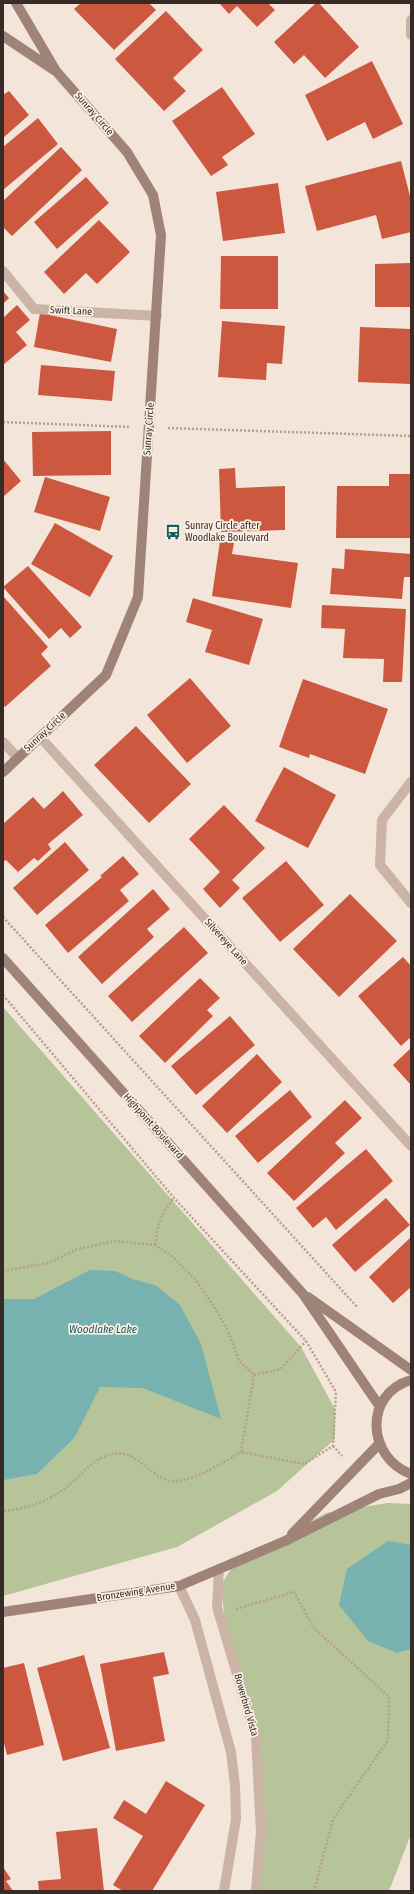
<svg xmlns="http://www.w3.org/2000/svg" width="414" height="1894" font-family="'Fira Sans Condensed',sans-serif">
<rect width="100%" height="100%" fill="#f3e5da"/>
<path fill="#b7c399" d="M3,1007l298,340 34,62v30l-58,52 -100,56 -174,49z
M388,1503l23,1v330l-22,57h-130l6,-53 -4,-99 -36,-118 -4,-36 14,-22 91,-50z"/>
<path fill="#77b1b0" d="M90,1270l25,1 18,8 24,7 23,19 21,39 20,75 -78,-31 -43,-1 -25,50 -38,37 -34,6v-181h31z
M388,1541l23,4v104l-14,4 -29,-12 -29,-36 8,-36z"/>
<path fill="#cc583f" d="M81,3h68l7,7 -42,40 -40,-41z
M219,3h49l7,7 -18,17 -20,-21 -8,8z
M316,3h3l40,44 -34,31 -21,-23 -10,9 -20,-22z
M166,11l37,39 -30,28 13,13 -22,20 -49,-52z
M372,61l31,63 -30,15 -8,-17 -38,19 -22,-46z
M222,87l33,47 -33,23 6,8 -17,11 -39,-55z
M9,91l20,24 -26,23v-43z
M38,118l20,26 -55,46v-43z
M61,147l21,23 -70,66 -9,-9v-26z
M401,161l10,39v32l-29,7 -6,-24 -59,16 -12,-45z
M86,177l23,26 -52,46 -23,-27z
M278,183l7,50 -62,8 -7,-49z
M99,220l31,32 -33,32 -11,-11 -22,21 -20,-22z
M221,256h57v53h-58z
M411,263v44h-36v-43z
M3,291l6,7 -6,6z
M17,305l13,15 -14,12 11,13 -24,20v-47z
M40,313l77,16 -6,33 -77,-15z
M222,321l63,5 -3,38 -15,-1 -1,17 -48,-3z
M360,327l51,2v55l-53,-2z
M41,365l74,6 -3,30 -74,-6z
M111,431v44l-78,1 -1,-44z
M3,459l18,22 -18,16z
M235,468l1,20 49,-2v44l-64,2 -2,-63z
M389,474h22v64h-75l1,-52h52z
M45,477l65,20 -10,34 -66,-19z
M55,523l58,33 -23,41 -59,-33z
M220,541l14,2 -2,11 66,9 -7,45 -79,-12z
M345,549l66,5v23h-7l-2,22 -72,-5 2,-26 12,1z
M28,566l54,61 -12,11 -9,-10 -12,11 -46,-52z
M3,596l45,51 -7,7 10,12 -46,41 -2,-3z
M193,598l70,21 -14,46 -44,-13 7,-22 -26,-8z
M322,605l84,4 -4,73h-19l1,-23 -41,-1 2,-29 -24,-1z
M190,678l41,48 -44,37 -40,-48z
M303,679l85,30 -23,65 -55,-20 -1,4 -30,-11z
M136,726l55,58 -42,39 -55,-58z
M284,767l52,28 -28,53 -53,-27z
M63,791l20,24 -35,29 3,5 -13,12 -4,-3 -16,14 -12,-12 -3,2v-38l30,-27 11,12z
M224,805l41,43 -33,32 8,8 -20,20 -17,-19 17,-17 -31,-33z
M65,842l24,28 -52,45 -24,-27z
M123,856l16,18 -19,16 9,11 -61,52 -23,-28 57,-48 -2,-1z
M286,861l38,44 -44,37 -38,-44z
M153,889l17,20 -23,20 7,8 -52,47 -24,-27z
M350,894l47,47 -58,56 -46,-48z
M184,927l24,26 -76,69 -24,-26z
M403,957l8,9v71l-10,9 -43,-50z
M200,978l20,20 -13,12 6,6 -48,47 -26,-27z
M230,1016l25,29 -59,50 -25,-29z
M411,1048v37l-18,-20z
M257,1054l25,28 -55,51 -25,-27z
M290,1090l22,27 -54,46 -23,-27z
M345,1100l17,18 -27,25 10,10 -51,48 -27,-28z
M366,1149l27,32 -57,49 -10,-13 -13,11 -17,-20z
M386,1198l24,27 -55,47 -23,-27z
M411,1237v50l-18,16 -24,-26z
M164,1652l5,22 -16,3 12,64 -49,10 -16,-87z
M84,1655l26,93 -47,13 -26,-93z
M24,1663l20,82 -37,10 -4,-16v-71z
M166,1781l39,24 -53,86h-29l-10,-6 30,-49 -30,-18 11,-18 22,14z
M97,1828l7,63h-65l-1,-10 23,-2 -5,-47z
M3,1867l8,12 -5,2 7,10h-10z"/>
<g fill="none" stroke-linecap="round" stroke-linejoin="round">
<path stroke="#b79e8f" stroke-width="2.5" stroke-dasharray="2 2" stroke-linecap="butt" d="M3,422l128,5
M168,428l243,8
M3,917l355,391
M3,995l171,203 132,143 30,51 -3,54 -29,18 -63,-12
M155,1245c3,-21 5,-30 19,-47
M3,1271l45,-8 30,-14 37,-8 40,4 18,12 21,21 20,28 14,25 11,30 15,14 -13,77c-17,10 -45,28 -64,29 -27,3 -39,-40 -74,-24 -13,6 -24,20 -35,29 -18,15 -42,23 -65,25
M254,1375l27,-6 25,-28
M333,1446l9,10
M236,1609l58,-17 20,36 75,69 -1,43 -55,79 -19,72"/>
<path stroke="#cbb4a5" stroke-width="10" d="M3,271l31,38 123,7
M40,737l371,409
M3,742l15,16"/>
<path stroke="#cbb4a5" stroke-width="10" d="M411,20v15
M411,782l-29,38 -2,45 31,38
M219,1569l-2,38 39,131 5,94 -5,59
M179,1586l16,34 36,132 4,33 1,34 -12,72"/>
<path stroke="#9f8377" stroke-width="10" d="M3,36l51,34
M3,772l103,-97 32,-78 23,-362 -8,-40 -26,-43 -71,-81 -40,-68
M3,958l300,336 77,113
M308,1297l103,73
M411,1380c-48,14 -44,78 0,94
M292,1534l87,-90
M3,1612l176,-26 106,-45 94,-47 20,-5 12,-6"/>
</g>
<defs>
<symbol id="bus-bare" viewBox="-9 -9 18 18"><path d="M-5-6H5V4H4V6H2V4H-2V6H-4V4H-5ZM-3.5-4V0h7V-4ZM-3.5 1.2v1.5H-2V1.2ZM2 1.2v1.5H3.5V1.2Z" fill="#1a5a5a" stroke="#faf0e6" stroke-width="2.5" paint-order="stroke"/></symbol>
</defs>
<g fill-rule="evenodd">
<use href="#bus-bare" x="162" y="521" width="22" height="22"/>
</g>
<g text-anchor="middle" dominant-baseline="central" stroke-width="3.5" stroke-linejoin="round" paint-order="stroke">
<g font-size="10" fill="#372b27" stroke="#faf0e6">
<text transform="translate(94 114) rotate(49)">Sunray Circle</text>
<text transform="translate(71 311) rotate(3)">Swift Lane</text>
<text transform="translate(149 429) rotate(-86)">Sunray Circle</text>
<text transform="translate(45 732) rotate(-43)">Sunray Circle</text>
<text transform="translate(226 942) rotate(48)">Silvereye Lane</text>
<text transform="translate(153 1126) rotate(48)">Highpoint Boulevard</text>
<text transform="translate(136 1592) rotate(-9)">Bronzewing Avenue</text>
<text transform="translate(246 1705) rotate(74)">Bowerbird Vista</text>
</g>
<g font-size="10" fill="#372b27" stroke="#faf0e6" text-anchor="start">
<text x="185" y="526">Sunray Circle after<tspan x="185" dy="12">Woodlake Boulevard</tspan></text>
</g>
<g font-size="11" font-style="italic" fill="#1a5a5a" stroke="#faf0e6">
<text x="103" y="1329">Woodlake Lake</text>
</g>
</g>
<rect width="414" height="1894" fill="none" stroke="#372b27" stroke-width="8"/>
</svg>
